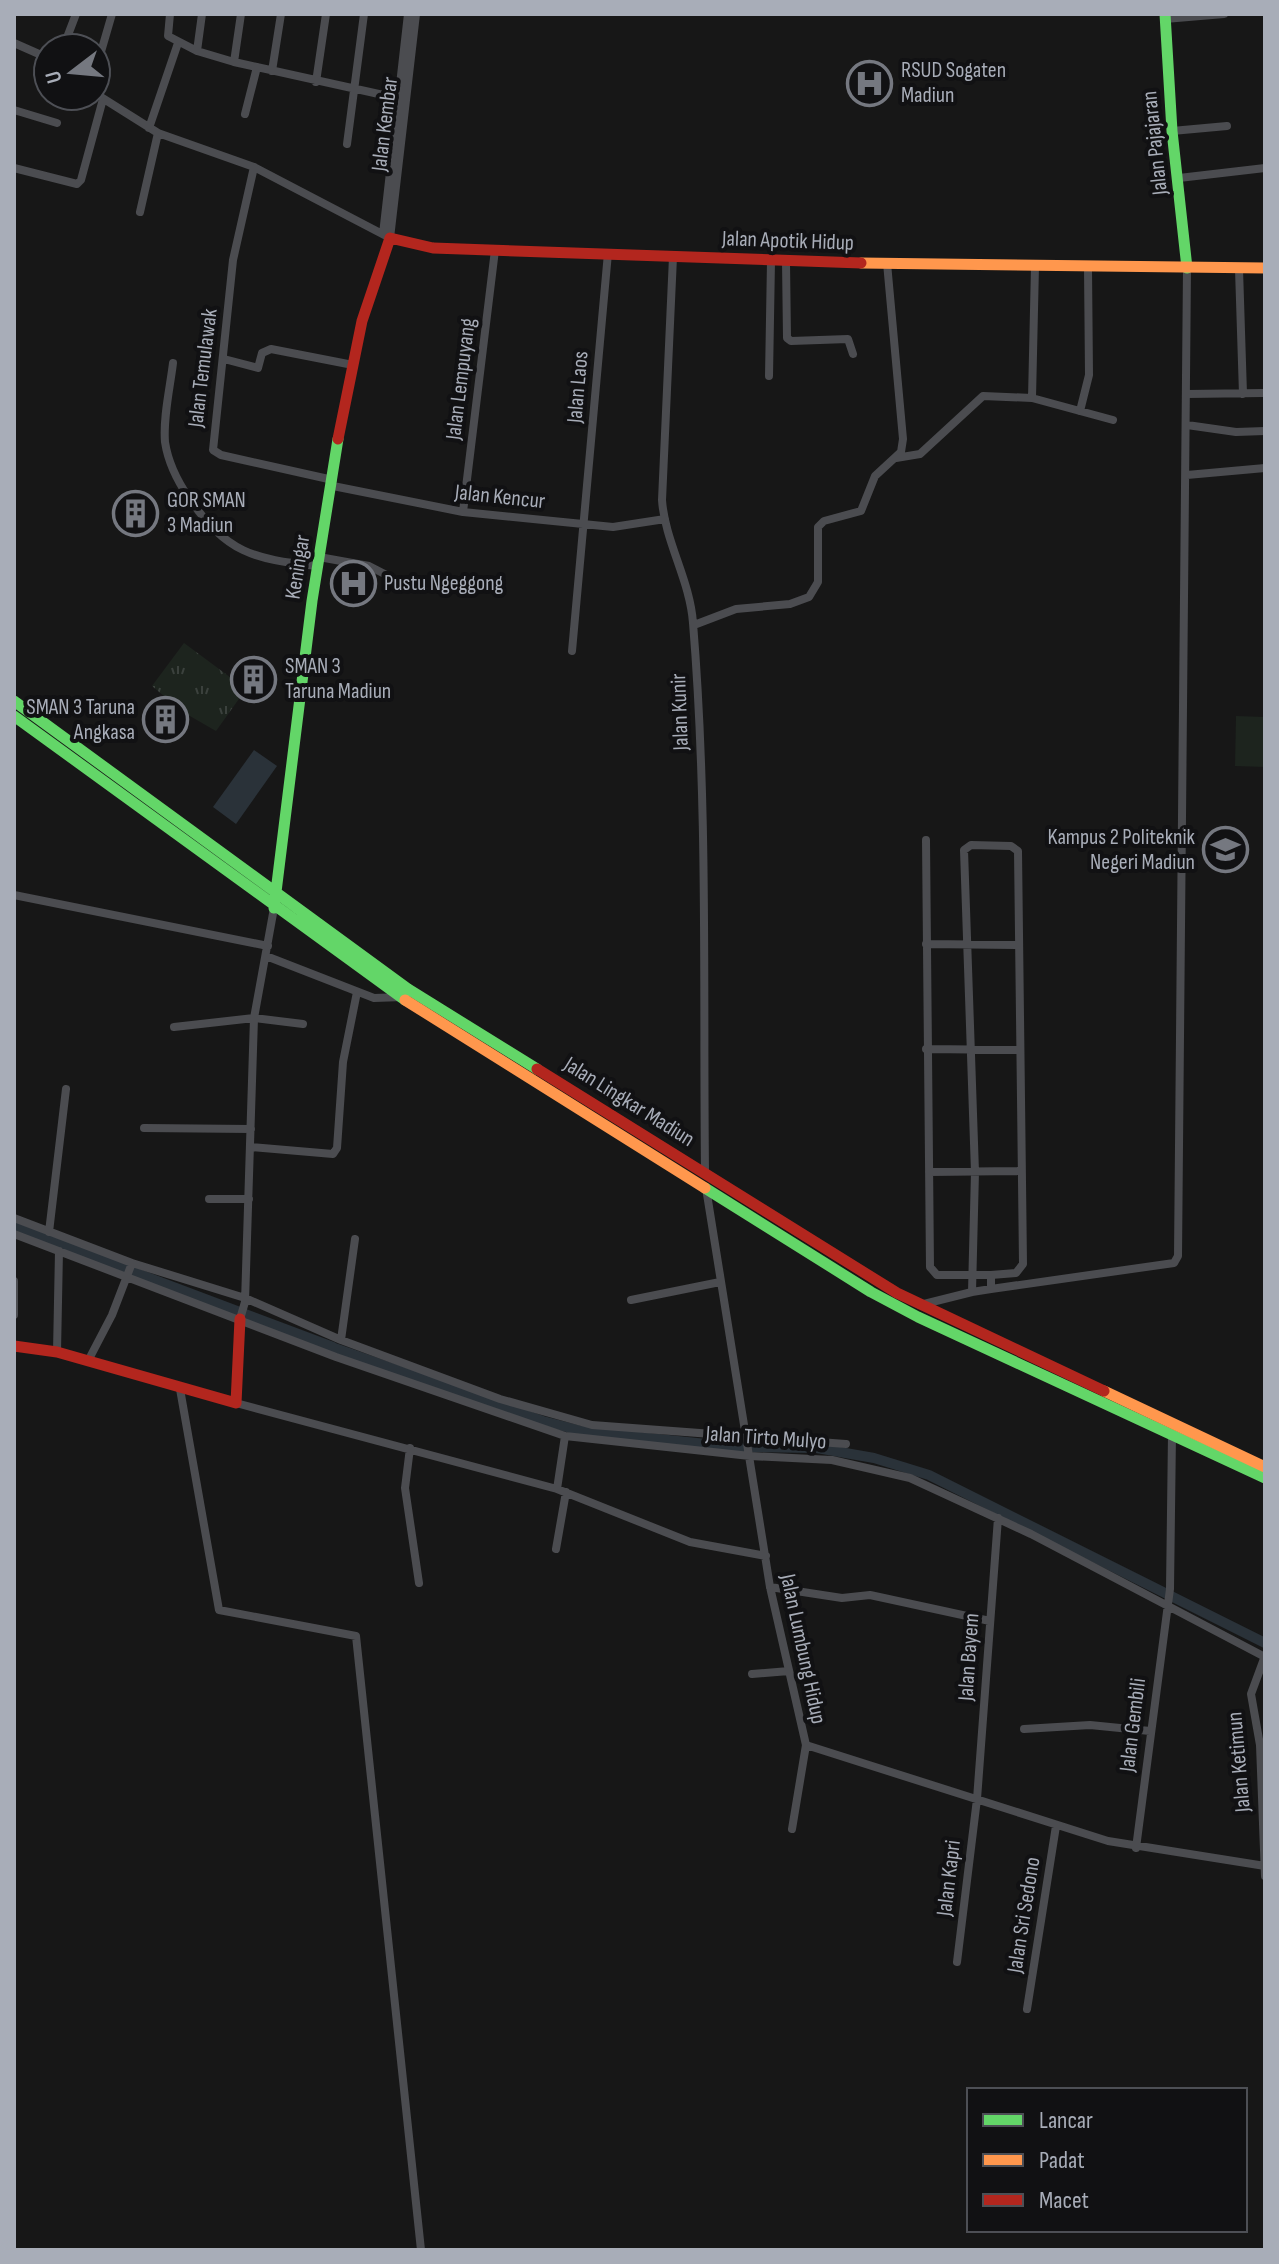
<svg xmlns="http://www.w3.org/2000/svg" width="1279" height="2264" font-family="'Sofia Sans Condensed',sans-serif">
<defs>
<pattern id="grass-tufts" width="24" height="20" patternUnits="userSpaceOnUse" patternTransform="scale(2)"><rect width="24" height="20" fill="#1d241e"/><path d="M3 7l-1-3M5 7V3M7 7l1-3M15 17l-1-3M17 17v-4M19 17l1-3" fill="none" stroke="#3b413d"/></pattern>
</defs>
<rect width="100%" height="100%" fill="#171717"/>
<path fill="url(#grass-tufts)" d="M184,643l62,46 -30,42 -33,-19 -31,-26z"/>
<path fill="#1d241e" d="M1236,716l29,1v50l-30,-1z"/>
<path fill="#2a3239" d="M254,750l23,16 -41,58 -23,-17z"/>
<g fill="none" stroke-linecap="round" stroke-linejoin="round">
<path stroke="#2a3239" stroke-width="10" d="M14,1227l319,120
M329,1346l214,75 39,10 153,16 82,1 57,10 55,17 336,168"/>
<path stroke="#4b4c50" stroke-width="8" d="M170,14l-2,22 29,15 37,11 172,38
M1165,19l59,-5
M14,43l34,15
M63,48l13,-34
M197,51l5,-37
M234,62l7,-48
M96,69l16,-55
M272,71l9,-57
M316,82l10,-68
M96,94l62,39 96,34 136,71 26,-224
M14,110l43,13
M245,114l12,-47
M149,128l29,-85
M1172,131l55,-5
M347,144l17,-130
M254,167l-21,93 -20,190 8,5 112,25
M14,168l63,16 4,-4 22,-81
M1179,178l86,-10
M140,212l18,-79
M383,234l25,-220
M673,257l-11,243c3,42 28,80 31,123 15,182 10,366 12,548
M786,262l1,76 4,3 57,-2 5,15
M1239,269l4,125
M224,359l34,9 4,-15 9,-4 82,16
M173,363c-3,25 -10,54 -8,79 3,20 13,40 24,56 38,55 63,61 128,68
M769,376l2,-115
M1187,394l76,-1
M1032,398l3,-132
M1080,411l9,-36 -1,-107
M1187,425l49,7 29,-1
M896,458l24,-4 63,-58 49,2 81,22
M1187,475l78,-7
M333,486l130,26 150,15 52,-8
M463,512l32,-262
M319,557l50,9 35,18 36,4
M694,625l42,-16 54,-5 19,-7 9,-15v-55l6,-6 37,-10 14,-35 26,-24 2,-13 -16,-176
M572,651l36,-398
M926,840l4,427 7,8h54
M971,845l40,1 7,5 5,413 -7,9 -25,2v14l-19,3 3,-120 -11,-322z
M14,895l254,51
M926,944l90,1
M266,956l108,42 29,-1
M174,1027l80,-9 49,6
M926,1049l92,1
M144,1128l107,1
M251,1147l82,7 4,-6 6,-86 14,-70
M929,1172l90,-1
M706,1188l64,399 36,158 302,96 157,25
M209,1199h40
M14,1218l118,45 113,35 96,42 159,59 92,26 254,19
M49,1232l17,-143
M14,1234l322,123 229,79 185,20 82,4 78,18 121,56 234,123
M14,1281v34
M991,1289l183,-26 4,-7 9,-988
M631,1300l89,-18
M920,1305l52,-13
M240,1319l5,-17 9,-284 20,-110
M341,1340l14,-101
M57,1352l2,-101
M88,1361l24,-46 20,-52
M180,1389l39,221 137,26 65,614
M236,1403l321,86 133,53 76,14
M410,1448l-5,40 14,95
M557,1489l8,-53
M556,1549l10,-57
M770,1587l72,11 28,-3 120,26
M1265,1656l-14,38 9,51 5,131
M752,1674l37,-3
M1024,1729l66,-4 60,6
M792,1829l14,-84
M1136,1848l34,-259 2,-155
M957,1962l20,-163 21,-281
M1027,2009l29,-183"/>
<path stroke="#63d668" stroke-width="11" d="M1165,14l7,117 15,137
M14,701l394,288 129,80
M14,716l391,284
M274,908l38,-307 26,-162
M705,1188l166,104 47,25 347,161"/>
<path stroke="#ff974d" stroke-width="11" d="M861,263l404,5
M405,1000l300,188
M1104,1391l161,76"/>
<path stroke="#b3261e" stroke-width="11" d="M338,439l24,-118 28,-83 43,10 428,15
M537,1069l360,224 207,98
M14,1346l43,6 179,51 4,-84"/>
</g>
<defs>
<symbol id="hospital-ring" viewBox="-11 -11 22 22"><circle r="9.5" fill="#111113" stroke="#757880" stroke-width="1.5"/><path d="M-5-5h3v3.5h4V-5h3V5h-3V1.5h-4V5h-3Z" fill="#757880"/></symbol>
<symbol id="building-ring" viewBox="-11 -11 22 22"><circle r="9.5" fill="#111113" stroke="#757880" stroke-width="1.5"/><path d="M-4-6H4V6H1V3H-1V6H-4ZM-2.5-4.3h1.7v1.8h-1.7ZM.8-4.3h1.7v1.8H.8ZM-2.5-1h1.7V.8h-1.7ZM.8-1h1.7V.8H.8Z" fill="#757880"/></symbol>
<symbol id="university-ring" viewBox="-11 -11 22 22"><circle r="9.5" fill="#111113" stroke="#757880" stroke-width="1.5"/><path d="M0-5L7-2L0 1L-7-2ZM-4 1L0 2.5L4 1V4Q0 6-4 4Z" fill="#757880"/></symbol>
</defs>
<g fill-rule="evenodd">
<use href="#hospital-ring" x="844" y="58" width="51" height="51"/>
<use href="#building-ring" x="110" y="488" width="51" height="51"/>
<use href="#hospital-ring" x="328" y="558" width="51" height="51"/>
<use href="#building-ring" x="228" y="654" width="51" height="51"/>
<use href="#building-ring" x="140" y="694" width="51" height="51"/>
<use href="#university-ring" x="1200" y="824" width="51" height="51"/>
</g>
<g text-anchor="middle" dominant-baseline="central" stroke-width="8" stroke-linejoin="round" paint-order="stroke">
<g font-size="22" fill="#a8adb8" stroke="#111113" text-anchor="start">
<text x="901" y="70">RSUD Sogaten<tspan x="901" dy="25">Madiun</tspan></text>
<text x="167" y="500">GOR SMAN<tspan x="167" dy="25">3 Madiun</tspan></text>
<text x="384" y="583">Pustu Ngeggong</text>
<text x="285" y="666">SMAN 3<tspan x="285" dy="25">Taruna Madiun</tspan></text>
<text x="135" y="707" text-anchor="end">SMAN 3 Taruna<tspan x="135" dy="25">Angkasa</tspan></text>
<text x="1195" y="837" text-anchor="end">Kampus 2 Politeknik<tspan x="1195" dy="25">Negeri Madiun</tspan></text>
</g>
<g font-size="22" fill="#a8adb8" stroke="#111113">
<text transform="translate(385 124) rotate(-83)">Jalan Kembar</text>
<text transform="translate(1155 143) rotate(-96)">Jalan Pajajaran</text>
<text transform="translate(788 241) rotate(2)">Jalan Apotik Hidup</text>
<text transform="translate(203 368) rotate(-83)">Jalan Temulawak</text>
<text transform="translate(461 379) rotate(-83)">Jalan Lempuyang</text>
<text transform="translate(578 387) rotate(-85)">Jalan Laos</text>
<text transform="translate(500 497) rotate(6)">Jalan Kencur</text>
<text transform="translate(298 567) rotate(-81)">Keningar</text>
<text transform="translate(680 712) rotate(-92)">Jalan Kunir</text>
<text transform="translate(629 1102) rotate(32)">Jalan Lingkar Madiun</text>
<text transform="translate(766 1438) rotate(4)">Jalan Tirto Mulyo</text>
<text transform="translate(803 1649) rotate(78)">Jalan Lumbung Hidup</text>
<text transform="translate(969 1657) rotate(-86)">Jalan Bayem</text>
<text transform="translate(1133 1725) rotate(-83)">Jalan Gembili</text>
<text transform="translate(1239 1762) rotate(-95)">Jalan Ketimun</text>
<text transform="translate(949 1878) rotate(-83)">Jalan Kapri</text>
<text transform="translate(1024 1915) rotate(-81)">Jalan Sri Sedono</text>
</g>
</g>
<rect width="1279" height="2264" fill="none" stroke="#a8adb8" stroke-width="32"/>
<rect x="967" y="2088" width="280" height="144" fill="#111113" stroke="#4d4f55" stroke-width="2"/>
<rect x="983" y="2114" width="40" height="12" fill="#63d668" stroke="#4d4f55" stroke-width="2"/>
<text x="1039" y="2128" font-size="24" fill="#a8adb8">Lancar</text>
<rect x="983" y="2154" width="40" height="12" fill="#ff974d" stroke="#4d4f55" stroke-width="2"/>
<text x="1039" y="2168" font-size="24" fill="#a8adb8">Padat</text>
<rect x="983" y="2194" width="40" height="12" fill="#b3261e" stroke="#4d4f55" stroke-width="2"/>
<text x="1039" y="2208" font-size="24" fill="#a8adb8">Macet</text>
<g transform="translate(72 72) rotate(254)"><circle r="38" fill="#111113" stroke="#4d4f55" stroke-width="2"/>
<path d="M0-6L14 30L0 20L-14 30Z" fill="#757880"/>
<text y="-12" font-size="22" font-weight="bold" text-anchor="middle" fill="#a8adb8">U</text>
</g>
</svg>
